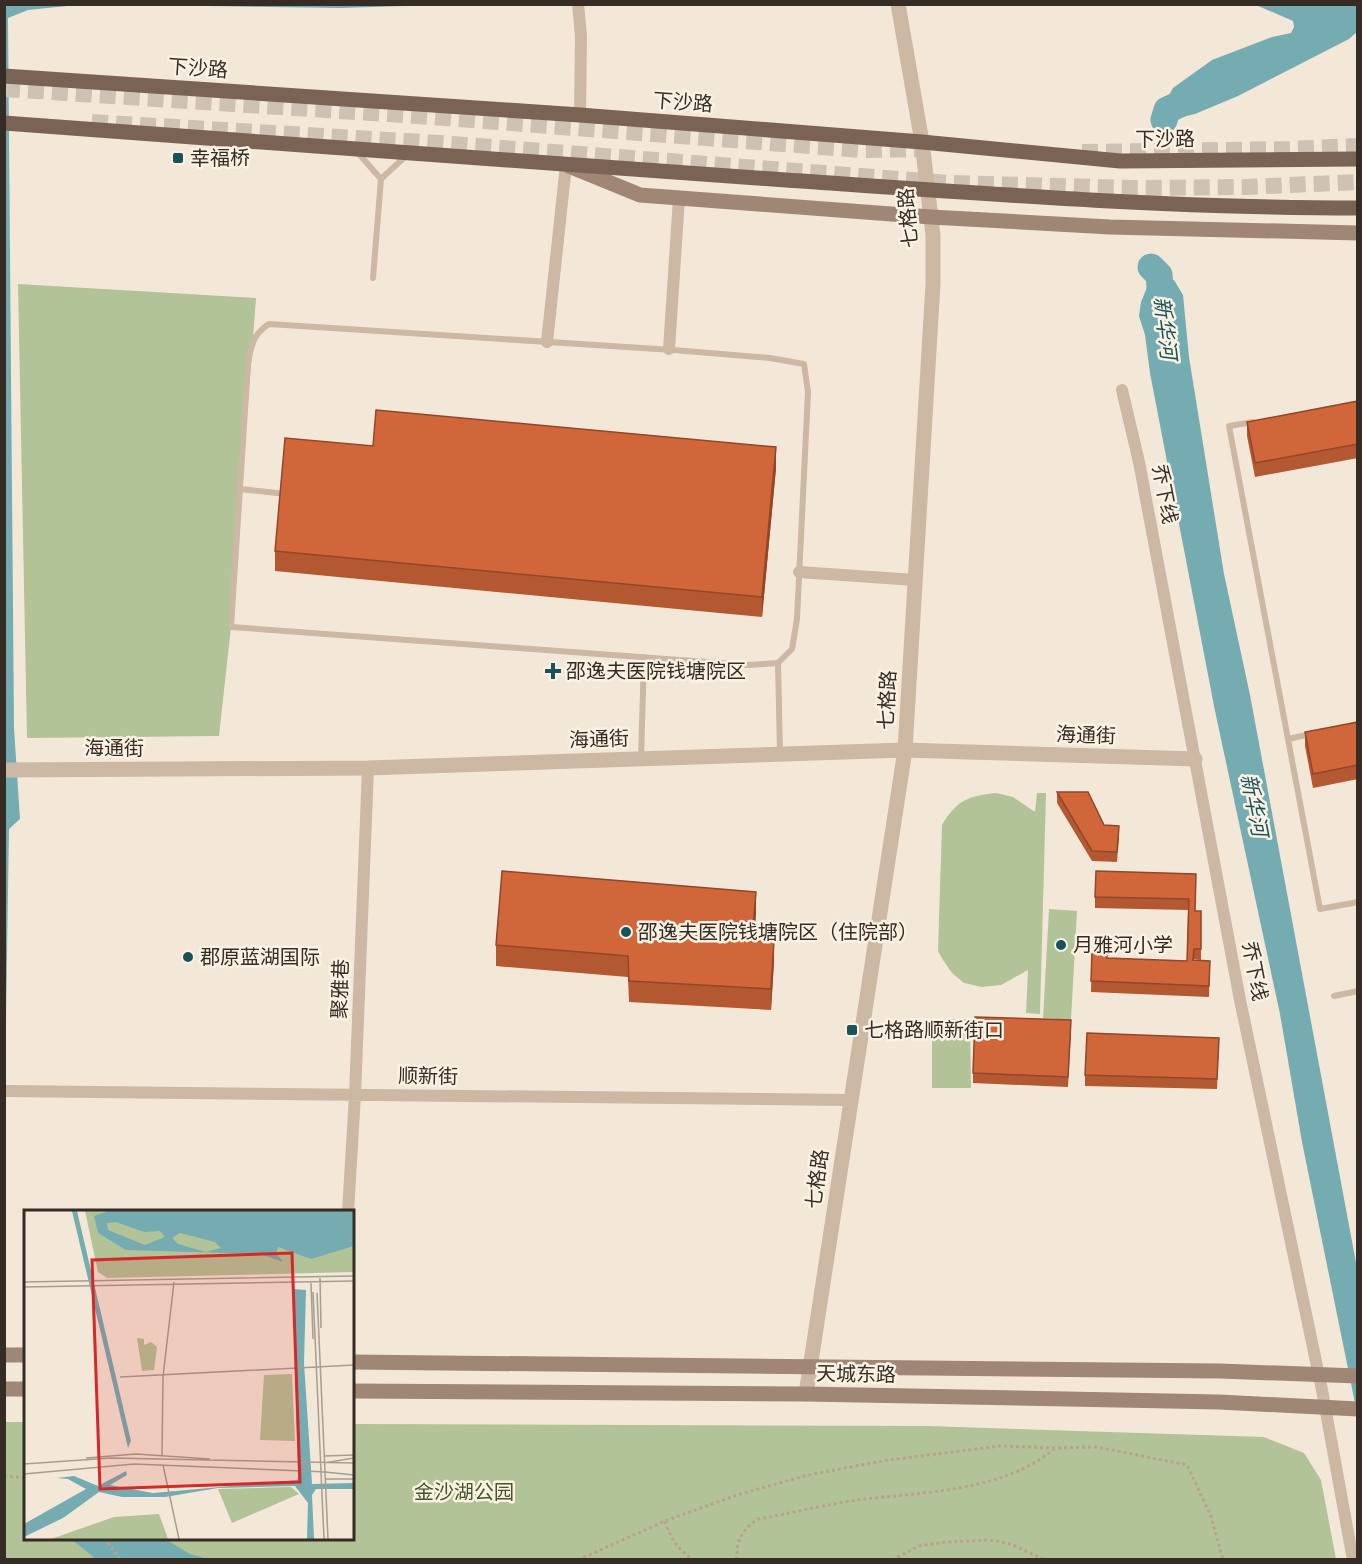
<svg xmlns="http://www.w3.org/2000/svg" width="1362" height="1564" font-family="Roboto,'Noto Sans SC',sans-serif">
<rect width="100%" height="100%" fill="#f3e8d8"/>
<path fill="#b2c397" d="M18,284l238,14 -25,329 -12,109 -192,2z
M996,793l17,4 22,15 2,-19h9l-6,221 -14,-1 2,-43 -27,15 -19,2 -18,-4 -12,-10 -9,-13 -5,-9 4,-126c15,-25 26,-29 54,-32z
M1049,909l28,2 -6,109 -28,-2z
M932,1019h38l1,69h-39z
M5,1422h20l1,116h326l1,-114 575,2 336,11 40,16 17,27 15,79 -1331,1z"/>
<path fill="#74acb2" d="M5,5h72l-49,5 -20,8 6,710 6,91 -11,10 -4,255z
M141,5h295l-95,3z
M1256,5h101v27l-8,7 -111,57 -43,18 -14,3 -14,-7v-11l6,-11 39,-28 60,-23 19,-4 3,-6 -1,-6z
M1159,275l15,5 9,15 6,62 35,217 26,121 107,573v145l-55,-271 -22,-128 -65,-303 -65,-338 -5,-38 -6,-19 2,-14 9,-22z
M71,1539h94l25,15 18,5h-112z"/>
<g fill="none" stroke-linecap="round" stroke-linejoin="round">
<path stroke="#74acb2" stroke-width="27" d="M1164,120l3,-10 33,-15
M1151,267l8,8 3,36"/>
<path stroke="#cdc2b4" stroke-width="16" stroke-dasharray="16 8" stroke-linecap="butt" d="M4,89l428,28 429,33 73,-1
M92,122l347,21 511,40 185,5 111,-1 112,-5
M1082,152l206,-3 70,-3"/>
<path stroke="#b8a28d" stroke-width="3" stroke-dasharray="3 3" stroke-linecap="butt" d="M4,1476l22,2
M665,1521c6,18 12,28 29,39
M104,1538l17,22
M578,1560l87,-39 72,-26 71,-20 80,-15 113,-14 55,2 41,-1 90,18 24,51 12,44
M737,1560c-1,-20 5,-30 21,-41 33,-6 66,-14 99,-19 64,-8 148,-8 198,-52
M892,1560l27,-14 26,-4 44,-2 22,4 34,16"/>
<path stroke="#ccb8a3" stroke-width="6" d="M358,153l23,26
M373,278l8,-99 26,-24
M269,324l404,26 97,8 34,6 4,28 -11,227 -5,30 -14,14 -30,2 -517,-38 17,-263c3,-18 5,-30 21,-40z
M1253,422l-24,4 91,483 38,-7
M240,489l46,5
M778,663l2,90
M1288,739l23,-5
M641,759l3,-102
M1334,996l24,-5"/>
<path stroke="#ccb8a3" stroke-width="12" d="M578,4l3,32 -1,79
M547,342l19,-177
M669,349l10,-151
M1122,390l17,72 101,538 82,390 31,170
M799,572l116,8
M4,1091l846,9
M348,1212l7,-117 13,-327"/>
<path stroke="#ccb8a3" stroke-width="15" d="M4,770l364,-2 537,-18 290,9
M806,1394l99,-644 28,-466v-49l-11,-93 -24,-138"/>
<path stroke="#a08674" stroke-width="15" d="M569,166l71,29 291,22 179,10 248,6
M4,1355h22
M352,1362l868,9 138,5
M4,1389h22
M352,1391l454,3 413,8 139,7"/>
<path stroke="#7a6355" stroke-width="15" d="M4,76l576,39 342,27 198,19 238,-2
M4,123c261,19 521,39 782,57 190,13 381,28 572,28"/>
</g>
<path fill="#b35831" d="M1358,401v57l-103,19 -8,-41v-14z
M373,446l403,22 -14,149 -487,-46v-20z
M1358,722v57l-45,9 -8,-42v-14z
M1057,792l62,44 -2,26 -25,-1 -35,-58z
M1196,874l-1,37h6v49l-7,-1v1l16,1 -1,36 -118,-5 1,-41 15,7 80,3 1,-51 -93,-2v-11z
M756,913l-2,28 20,20 -3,49 -142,-8 -1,-25 -132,-11v-21z
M1071,1031l-3,56 -95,-4v-10z
M1219,1038l-2,51 -132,-3v-11z"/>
<path fill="#924728" d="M776,447v21l-14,149v-20z
M756,892v21l-4,49v-21z
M774,940v21l-3,49v-21z"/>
<path fill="#d06639" stroke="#924728" stroke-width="1.5" d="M1358,401v43l-103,19 -8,-41z
M376,410l400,37 -14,150 -487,-46 10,-113 88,8z
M1358,722v43l-45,9 -8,-42z
M1057,792h31l16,33 15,1 -2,26 -25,-1z
M502,871l254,21 -4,49 22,-1 -3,49 -142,-8 -1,-25 -132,-11z
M1096,871l100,3 -1,37h6v38h-7l-1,11 17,1 -1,25 -118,-5 1,-30 15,1v6l80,3 2,-62 -94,-2z
M975,1017l96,3 -3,57 -95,-4z
M1087,1033l132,5 -2,41 -132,-4z"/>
<g fill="#18535b" stroke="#fbf2e4" stroke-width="2">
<rect x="172" y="152" width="12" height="12" rx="3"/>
<path d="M550 662h6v6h6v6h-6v6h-6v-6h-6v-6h6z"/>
<circle cx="626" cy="932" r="6"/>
<circle cx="1061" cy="945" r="6"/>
<circle cx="188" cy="957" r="6"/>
<rect x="846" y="1024" width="12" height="12" rx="3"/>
</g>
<g text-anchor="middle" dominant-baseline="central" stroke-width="5" stroke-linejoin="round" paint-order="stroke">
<g font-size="20" fill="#362c26" stroke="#fbf2e4">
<text transform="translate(198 68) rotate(4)">下沙路</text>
<text transform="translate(683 102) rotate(4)">下沙路</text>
<text x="1165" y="139">下沙路</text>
<text transform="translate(908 218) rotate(-95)">七格路</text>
<text transform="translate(1165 494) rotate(79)">乔下线</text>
<text transform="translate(887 700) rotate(-87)">七格路</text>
<text transform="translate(1086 735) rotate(2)">海通街</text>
<text transform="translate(599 739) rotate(-2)">海通街</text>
<text x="114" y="748">海通街</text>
<text transform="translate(1255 971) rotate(79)">乔下线</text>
<text transform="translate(340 989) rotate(-88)">聚雅巷</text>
<text transform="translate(428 1076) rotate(1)">顺新街</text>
<text transform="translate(817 1179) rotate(-82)">七格路</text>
<text transform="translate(856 1374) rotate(1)">天城东路</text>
</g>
<g font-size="20" fill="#362c26" stroke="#fbf2e4" text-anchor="start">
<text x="190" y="158">幸福桥</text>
<text x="566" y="671">邵逸夫医院钱塘院区</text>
<text x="638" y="932">邵逸夫医院钱塘院区（住院部）</text>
<text x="1073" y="945">月雅河小学</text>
<text x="200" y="957">郡原蓝湖国际</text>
<text x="864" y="1030">七格路顺新街口</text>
</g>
<g font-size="20" fill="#435727" stroke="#fbf2e4">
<text x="464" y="1492">金沙湖公园</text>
</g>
<g font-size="21" font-style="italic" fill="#18535b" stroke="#fbf2e4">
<text transform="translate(1165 328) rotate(83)">新华河</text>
<text transform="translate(1254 805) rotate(79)">新华河</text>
</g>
</g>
<g transform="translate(24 1210)">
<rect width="330" height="330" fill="#f3e8d8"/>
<path d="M61,1h269v61l-247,6 -9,-6zM113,128l7,1v6l7,-3 6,5 -3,23 -12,1zM268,164l3,67 -35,-1 4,-65zM267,277l8,7 -67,29 -14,-34zM135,304l9,25h-117l63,-22z" fill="#b2c397"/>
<path d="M48,1h5l54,230 -3,7zM84,1h246v35l-43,13 -33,-12 -2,6 7,9 -22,-8 -135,-4 -28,-17 -4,-17zM92,12l28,10 16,-1 5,6 -20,8 -37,-15 -1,-7zM156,23l35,9 6,6 -15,4 -28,-8 -6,-6zM269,79l13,1 -2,73 8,121 42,-1v6h-38l-4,6 2,44h-7l1,-36 -13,-17 -77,2 -53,9h-43l-23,-5 -36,26 -39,19v-13l62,-35 -18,-10 -11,-1 17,-2 24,10 28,-15 1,4 -17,10 43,8 145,-13z" fill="#74acb2" fill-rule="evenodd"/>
<path fill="none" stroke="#a79d91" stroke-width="1.5" d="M296,68l1,50M0,72l330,-6M287,73l2,56M0,77l330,-6M289,82l11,247M293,83l11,246M96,167l234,-12M138,245l1,-78 11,-95M300,246l30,-1M62,248l50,-4 74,5M300,253l30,-5M0,254l87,-6 243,5M139,255l16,74M301,262l29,3M0,264l110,-10 193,8M301,269h29"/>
<path fill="#d62828" fill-opacity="0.15" stroke="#d62828" stroke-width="3" d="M268,43l8,229 -200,7 -8,-229z"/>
<rect width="330" height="330" fill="none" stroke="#362c26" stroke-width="3"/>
</g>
<rect width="1362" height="1564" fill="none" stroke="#362c26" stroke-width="12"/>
</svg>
